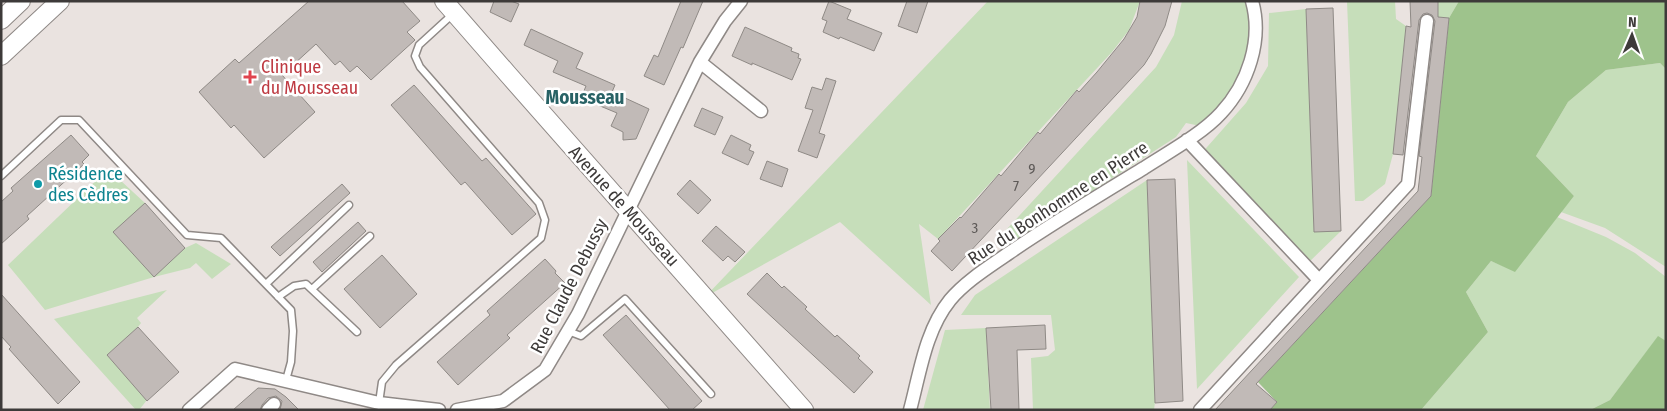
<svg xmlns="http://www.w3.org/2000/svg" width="1667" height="411" font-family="'Fira Sans Condensed',sans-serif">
<rect width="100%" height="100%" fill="#eae3e0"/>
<path fill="#c6deba" d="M988,1h152l-11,29 -17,22 -174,187 -19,-15 12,81 -91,-83 -135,75z
M1182,1h70l4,15 -14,68 -37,43 -19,-4 -10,14 -172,111 -8,-7 160,-174 18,-32z
M1347,1h48l1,18 10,7 -13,128 -8,30 -22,17h-8z
M1438,1h21l-10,17 -12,-1z
M1306,9l8,222h27l-35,34 -106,-110 46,-52 22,-37 1,-53z
M1660,63l6,6v198l-61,-39 -44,-16 13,-16 -38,-40 32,-54 38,-32z
M1187,160l112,117 -102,112z
M108,169l37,34 9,73 31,-28 11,-5 35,21 -19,15 -16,-16 -6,5 -36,9 -109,33 -37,-45z
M1147,180l8,222 -1,8h-121l-2,-52 17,-2 7,-6 -4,-35h-90l14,-20z
M1557,217l49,20 29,16 31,24v64l-8,-4 -48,63 -20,10h-169l67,-78 -22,-40 25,-31 24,10z
M167,290l-30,28 4,5 -3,4 -31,28 40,45 -8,10h-3l-82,-91z
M986,328l4,82h-67l22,-80z"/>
<path fill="#9ec38c" d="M1459,1h207v68l-6,-6 -54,7 -38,32 -32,54 38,40 -59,76 -24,-11 -25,31 22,40 -67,78h-151l7,-8 -19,-20 173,-186 18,-178z
M1658,336l8,5v69h-76l20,-10z"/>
<path fill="#c1bab7" stroke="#8f8a86" d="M309,1h93l18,20 -13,11 8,8 -44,40 -14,-14 -7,6 -10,-11 -5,4 -19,-21 -34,31 33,37 -51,46 -30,-33 -3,3 -32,-36 36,-33 4,4z
M494,1h17l8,3 -8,18 -21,-10z
M681,1h22l-20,47 -2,-1 -17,38 -20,-9 10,-21 4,2z
M829,1l22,9 -4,9 35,14 -8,18 -34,-14 -1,2 -16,-7 4,-11 -5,-2z
M907,1h21l-11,32 -19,-7z
M1140,1h32l-7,25 -14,28 -7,11 -192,206 -21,-20 9,-10 -2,-2 22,-22 1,1 38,-44 2,2 37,-44 2,2 37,-44 2,2 18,-20 27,-33 13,-22z
M1410,1h28v16l11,1 -18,178 -175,188 21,18 -7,8h-55l203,-219 4,-34 -3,-1 16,-135 -3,-6 -5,-2 -4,1 -4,6 -16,135 -10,-1 13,-128 5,1z
M1333,8l8,223 -27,1 -8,-223z
M745,27l47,21 -1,3 8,3 -1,4 3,1 -9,21 -40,-17v2l-20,-9z
M531,29l52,24 -7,15 39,17 -3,7 37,17 -13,30 -13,1v-8l-12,-6 6,-13 -36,-15 5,-12 -33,-14 5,-11 -34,-16z
M826,78l10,3 -17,52 6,2 -8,23 -19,-7 15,-41 -8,-2 7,-21 10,3z
M414,85l68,76 4,-3 50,56 -24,21 -47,-53 -4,3 -70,-80z
M702,108l21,9 -8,18 -21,-9z
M71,135l18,20 -7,7 2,2 -57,52 2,3 -28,25v-42l12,-11 -2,-3z
M731,135l20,10 -2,5 5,2 -6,13 -26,-12z
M767,161l21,8 -6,18 -22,-8z
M1175,179l8,222 -28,2 -8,-223z
M690,180l21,20 -13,14 -21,-20z
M342,184l8,9 -70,63 -9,-9z
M145,203l40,45 -31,29 -41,-45z
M358,222l8,9 -44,41 -9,-10z
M716,226l29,26 -10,10 -7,-6 -5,5 -21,-20z
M382,255l35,39 -37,34 -36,-39z
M545,259l11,12 -1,2 10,10 -58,52 3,3 -52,47 -21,-23 53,-47 -3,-4z
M767,273l15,15 2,-2 23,21 -2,2 30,28 2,-2 23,21 -2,2 15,14 -19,21 -107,-99z
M1,294l79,88 -22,22 -49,-55 2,-2 -10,-11z
M626,315l76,86 -10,9h-22l-67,-75z
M1045,325l1,24 -29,1 2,60h-28l-5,-82z
M138,327l41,45 -32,29 -40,-46z
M258,388l17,1 11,8 13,13h-19l2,-9 -6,-5 -8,2 -6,7 -2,5h-27z"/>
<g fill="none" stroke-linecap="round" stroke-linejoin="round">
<defs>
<path id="lane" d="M1,176l60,-56h18l108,115 34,3 70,72 2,21 -2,31 -5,18
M266,284l83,-79
M312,289l58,-53
M278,297l16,-11 12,-2 51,48
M568,331l13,5 44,-37 86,95
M379,403l3,-21 14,-17 145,-127 4,-18 -6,-17 -119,-136 -5,-11 4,-11 35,-32"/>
<path id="street" d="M700,62l61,49
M1187,140l132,140
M189,410l46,-41 144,34 60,7
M268,410l6,-6
M457,410l46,-9 42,-31 33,-56 122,-252 25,-41 16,-20
M910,410c10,-37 15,-79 40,-110 16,-19 39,-33 59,-47 44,-30 89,-57 135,-85 23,-15 58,-34 77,-55 27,-29 42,-73 31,-112
M1200,410l208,-226 19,-163"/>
<path id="secondary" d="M444,1c119,137 240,272 360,409
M1,20l20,-19
M1,56l59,-55"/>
</defs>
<use href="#lane" stroke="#8f8986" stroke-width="9"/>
<use href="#street" stroke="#8f8986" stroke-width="15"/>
<use href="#secondary" stroke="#8f8986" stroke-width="20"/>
<use href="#lane" stroke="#fff" stroke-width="6"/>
<use href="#street" stroke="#fff" stroke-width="12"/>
<use href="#secondary" stroke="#fff" stroke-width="18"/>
</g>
<path fill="#e0444e" stroke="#fff" stroke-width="2" d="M247.5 69.5h5v5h5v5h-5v5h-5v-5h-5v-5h5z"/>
<circle fill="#0f9aa8" stroke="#fff" stroke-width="2" cx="38" cy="184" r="5"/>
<g text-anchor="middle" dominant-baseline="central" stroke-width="5" stroke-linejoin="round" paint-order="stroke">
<g font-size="15" fill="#5e5a58">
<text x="1032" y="169">9</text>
<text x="1016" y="186">7</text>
<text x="975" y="228">3</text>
</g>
<g font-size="18" fill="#be3a42" stroke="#fff" text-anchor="start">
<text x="261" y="67">Clinique<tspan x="261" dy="21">du Mousseau</tspan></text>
</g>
<g font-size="18" fill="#0d838f" stroke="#fff" text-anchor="start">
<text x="48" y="174">Résidence<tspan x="48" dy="21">des Cèdres</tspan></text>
</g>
<g font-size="18" fill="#3d3a39" stroke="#fff">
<text transform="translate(1058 203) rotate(-33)">Rue du Bonhomme en Pierre</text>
<text transform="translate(624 206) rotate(48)">Avenue de Mousseau</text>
<text transform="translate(569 286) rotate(-63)">Rue Claude Debussy</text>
</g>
<g font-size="19" font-weight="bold" fill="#286265" stroke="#fff">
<text x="585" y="97">Mousseau</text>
</g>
</g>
<rect width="1667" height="411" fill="none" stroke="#3d3a39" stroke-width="5"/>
<g transform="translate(1632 35) rotate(2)" stroke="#ffffff" stroke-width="4" paint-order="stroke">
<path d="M0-4L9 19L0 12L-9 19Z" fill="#3d3a39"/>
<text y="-8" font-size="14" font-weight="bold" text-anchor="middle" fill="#3d3a39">N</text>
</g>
</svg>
